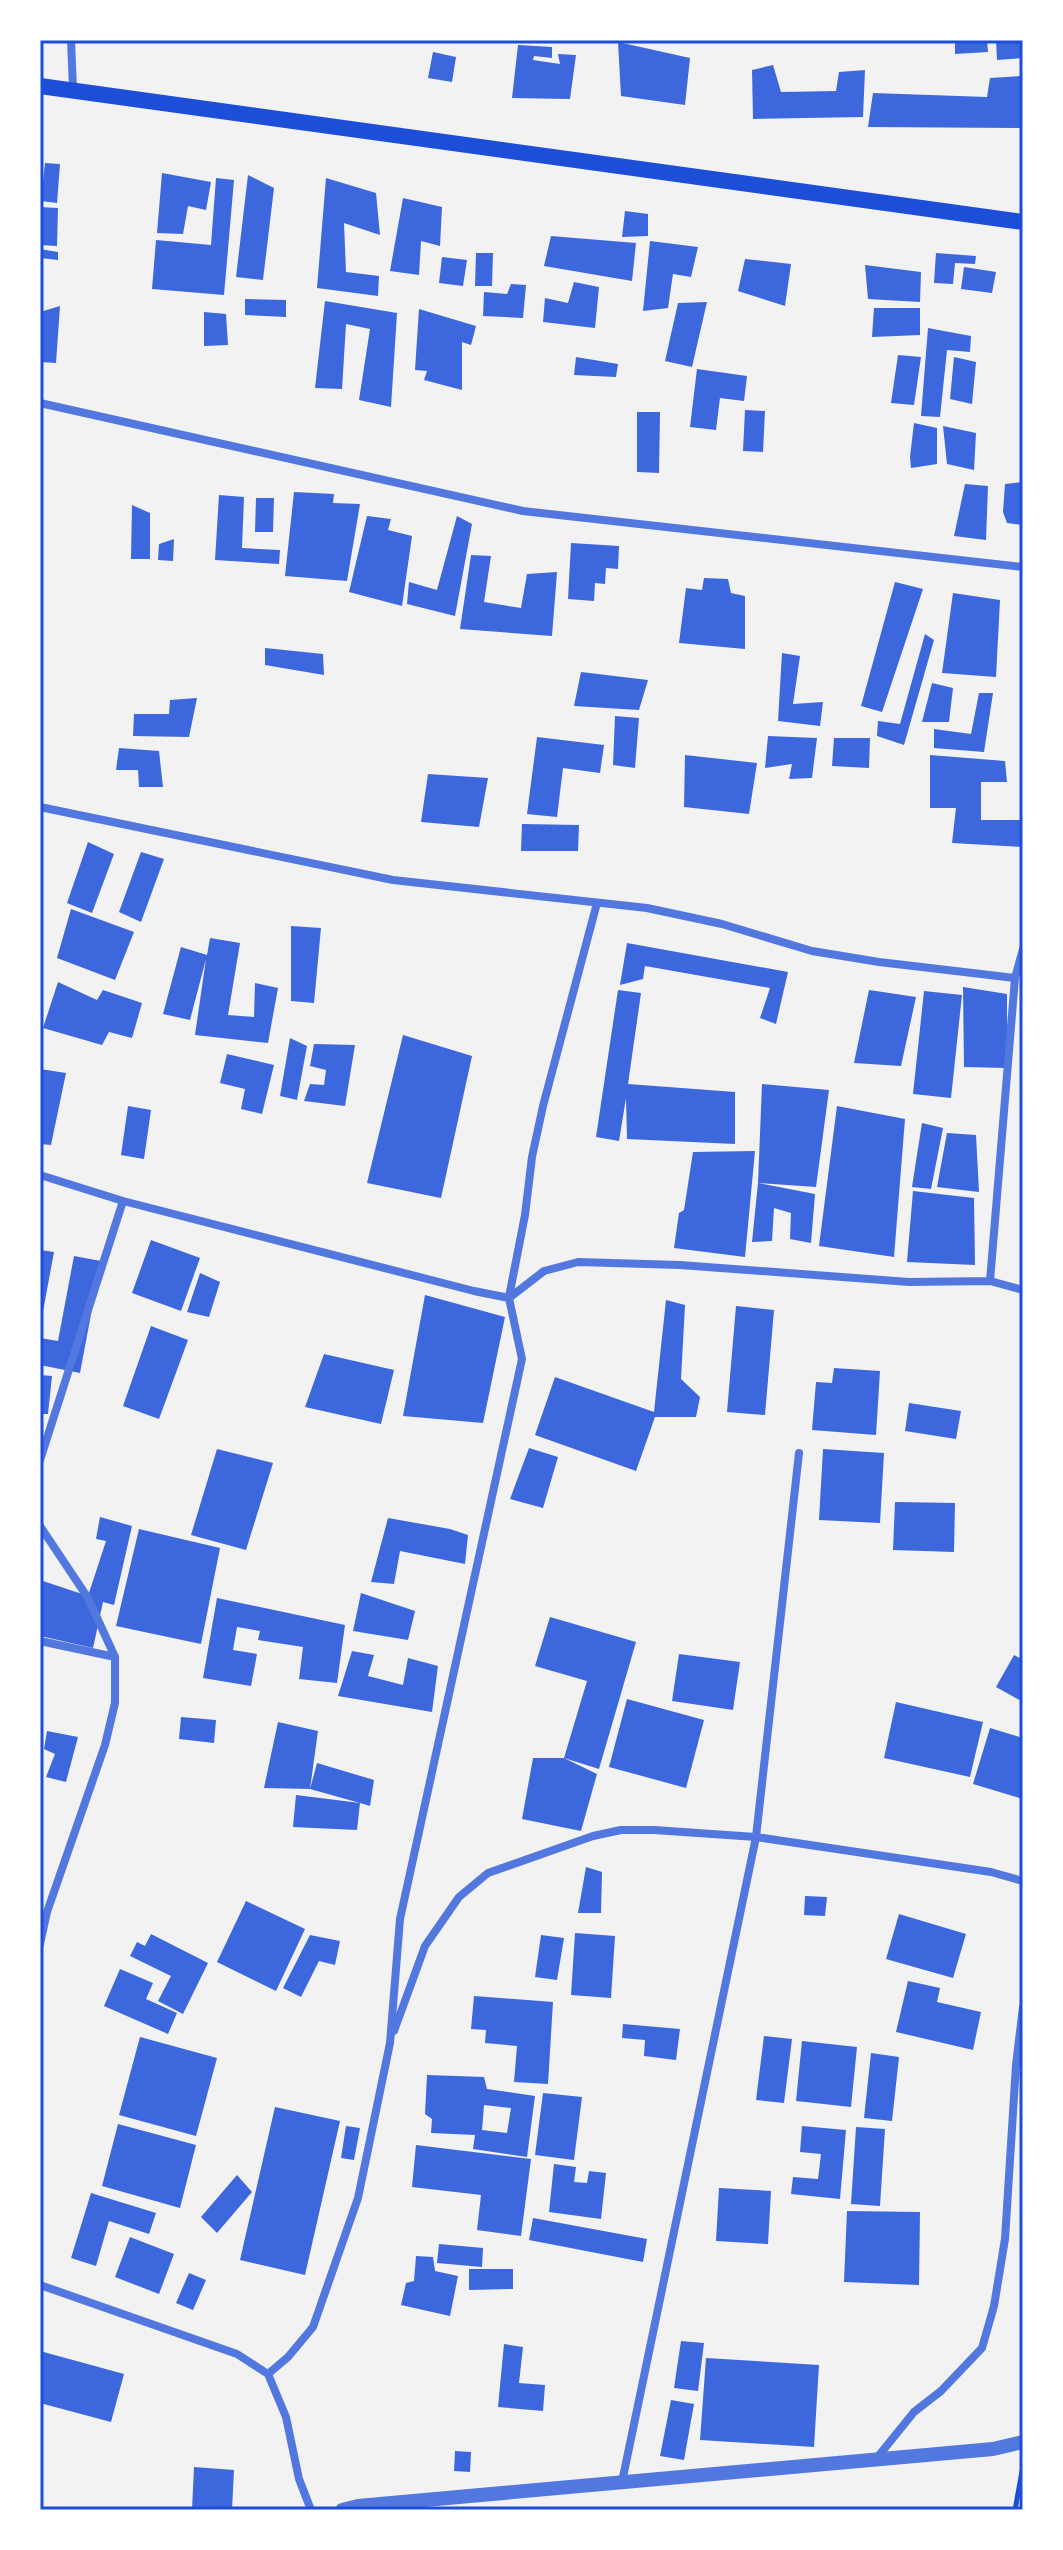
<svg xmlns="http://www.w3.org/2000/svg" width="1063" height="2550" font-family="Poppins,sans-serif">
<rect width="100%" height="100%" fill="#f2f2f2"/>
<path fill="#3d67dc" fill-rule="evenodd" d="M955,40h32l1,12 -33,2z
M996,40h27v18l-26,2z
M618,42l72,16 -5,47 -64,-9z
M518,45l34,2v11l-18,-2 -1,4 27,4 -2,-10 18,1 -6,44 -58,-1z
M433,52l23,5 -4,25 -24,-4z
M773,65l8,27 55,-1 3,-19 26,-2 -2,47 -110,2 -1,-49z
M1021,76l2,52 -155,-1 5,-34 114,4 3,-19z
M45,163l15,1 -3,39 -16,-2z
M162,173l49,9 -5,28 -18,-4 -5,28 -26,-1z
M248,175l26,13 -11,92 -27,-3z
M216,178l18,2 -10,115 -72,-6 4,-49 55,5z
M326,178l50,15 4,42 -36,-12 2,49 33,4 -1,20 -61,-8z
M403,198l39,9 -2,39 -19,-5 -2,34 -29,-4z
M40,207l18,1 -1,38 -17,-1z
M625,211l23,3v22l-26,1z
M551,236l85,7 -4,38 -88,-15z
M650,241l48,6 -7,30 -18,-3 -5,34 -25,3z
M40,249l18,3v8l-18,-2z
M476,253h17l-1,33h-17z
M936,253l40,3 -1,8 -20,-1 -2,21 -19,-1z
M442,257l25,3 -4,26 -24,-3z
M745,259l46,5 -6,42 -47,-15z
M865,265l56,7 -1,30 -52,-3z
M964,267l32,5 -4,21 -31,-4z
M574,282l25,5 -4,41 -52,-6 2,-24 23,5z
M511,284l15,1 -3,33 -40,-2 1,-24 23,2z
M245,299l41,1v17l-41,-2z
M325,301l72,12 -6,94 -32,-7 11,-71 -24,-5 -4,65 -27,-1z
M707,302l-15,65 -27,-6 13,-58z
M60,306l-4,57 -16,-1v-50z
M874,308h46v27l-48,2z
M419,309l57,17 -5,19 -9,-3v48l-38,-10 3,-9 -12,-1z
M204,312l22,2 2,31 -24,1z
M928,328l43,8 -1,16 -23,-2 -7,67 -19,-1z
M898,355l23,2 -7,48 -23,-2z
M576,357l42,7 -2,13 -42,-2z
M954,357l22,5 -4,42 -22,-5z
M697,369l50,7 -3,25 -24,-3 -4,32 -26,-3z
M745,410l20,1 -2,41 -20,-1z
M637,412h23l-1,61 -22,-1z
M914,423l23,5v36l-26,4 -1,-11z
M943,426l33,7 -2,37 -27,-6z
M1023,482v43l-16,-2 -4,-11 2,-28z
M965,484l23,2 -2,54 -32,-4z
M294,492l40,2 -1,9 27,1 -13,77 -62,-5z
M219,495l25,2 -2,51 38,2 -1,14 -64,-4z
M256,498h18l-1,34h-18z
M132,505l18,8v46h-19z
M367,516l24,3 -3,11 24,6 -10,70 -53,-14z
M457,516l15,8 -17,92 -48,-12 2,-22 28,8z
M174,539l-1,22 -15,-1 1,-16z
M571,543l48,3 -1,23 -12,-1 -1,16 -10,-1 -1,18 -26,-2z
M471,555l20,1 -7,46 37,6 6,-34 30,-2 -5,64 -92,-7z
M704,578l24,1 3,14 14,3v53l-66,-6 7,-55 16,2z
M895,582l28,7 -41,123 -21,-6z
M953,593l47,7 -4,77 -54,-4z
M925,634l9,6 -30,105 -27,-9 1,-15 22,3z
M265,648l58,6 1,21 -59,-10z
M782,653l18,3 -7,48 30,-2 -3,24 -42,-5z
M581,672l67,8 -9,30 -65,-4z
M932,683l21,5 -4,34h-27z
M979,693h14l-9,59 -50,-4v-19l37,5z
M197,698l-8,39 -56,-1 1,-22h35l1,-14z
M615,716l24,2 -4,50 -22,-3z
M768,736l49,2 -5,40 -23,1 3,-15 -27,4z
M537,737l67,8 -4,28 -37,-5 -6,49 -30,-3z
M834,738h36l-1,30 -37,-2z
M119,748l40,3 4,36h-24l-1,-17h-22z
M685,755l72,8 -8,51 -65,-7z
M930,755l75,6 2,21h-26v38h42v27l-71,-4 4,-35h-26z
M428,774l60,4 -9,49 -58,-5z
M522,824l57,1 -1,26h-57z
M88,842l26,12 -22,59 -25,-10z
M141,852l23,7 -23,63 -22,-10z
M71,909l63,23 -19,48 -58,-22z
M291,926l30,2 -7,75 -23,-2z
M210,938l30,5 -12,72 26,2 1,-34 23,5 -10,55 -73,-8 11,-76 -16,61 -27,-6 18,-67 26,8z
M627,943l161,29 -12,52 -16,-6 10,-30 -125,-22 -2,13 -23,6z
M58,982l39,18 6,-10 39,13 -10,35 -23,-6 -7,13 -59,-17z
M963,987l44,7v74l-43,-1z
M618,990l23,3 -13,91 107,8v52l-108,-5 -1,-41 -7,43 -23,-4z
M869,990l47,7 -15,69 -47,-3z
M924,991l38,4 -11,103 -38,-4z
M403,1035l69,21 -31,142 -74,-15z
M290,1038l17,8 -10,54 -17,-4z
M314,1044l41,1 -10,61 -41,-5 6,-17 14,1 2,-15 -16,-4z
M227,1054l47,11 -12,49 -21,-5 4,-20 -25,-6z
M40,1069l26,4 -15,72 -11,-1z
M762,1084l67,6 -13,97 -58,-4z
M128,1106l23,4 -7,49 -23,-4z
M837,1106l68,13 -11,138 -75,-11z
M922,1123l21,5 -12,61 -19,-2z
M947,1133l29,2 3,57 -42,-5z
M755,1151l-10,106 -71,-9 5,-35 5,-3 9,-58z
M758,1183l57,11 -4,49 -21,-4 1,-26 -17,-5 -2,33 -20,1z
M913,1191l61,7 1,67 -68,-3z
M151,1240l49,18 -19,53 -49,-18z
M40,1250l14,2 -12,65h-2z
M74,1256l27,5 -21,112 -40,-8v-27l18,3z
M200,1273l20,9 -11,35 -22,-5z
M425,1295l80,22 -22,106 -80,-7z
M666,1300l19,5 -4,74 19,18 -4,20h-41l-19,54 -101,-36 20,-58 99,35z
M736,1306l38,4 -9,105 -38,-3z
M151,1326l37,14 -29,79 -36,-13z
M324,1354l70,16 -13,54 -76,-17z
M834,1368l46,3 -4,64 -64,-5 4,-48 16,1z
M40,1375l12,1 -4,38h-8z
M909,1403l52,8 -5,28 -51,-8z
M529,1448l29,9 -15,51 -33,-9z
M217,1449l56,14 -27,87 -55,-15z
M823,1449l61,4 -4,70 -61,-3z
M895,1502l60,1 -1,49 -61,-2z
M100,1517l32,9 -18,79 -11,-3 -10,46 -53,-12v-56l48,16 18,-55 -10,-2z
M388,1518l62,11 18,6 -3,29 -65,-13 -6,33 -23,-2z
M139,1529l81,19 -19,96 -85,-18z
M361,1593l54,18 -7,29 -55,-9z
M217,1598l128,27 -8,58 -38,-4 4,-32 -45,-7 2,-9 -23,-4 -4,23 24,4 -6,32 -48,-8z
M550,1617l86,25 -37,127 -35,-11 33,16 -16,57 -59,-12 11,-61h31l23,-77 -52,-15z
M352,1651l22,4 -6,21 35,9 5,-27 30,8 -6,46 -94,-16z
M679,1654l61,8 -7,48 -61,-9z
M1014,1655l9,5v42l-27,-15z
M627,1699l77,21 -18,68 -77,-21z
M896,1702l87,20 -13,55 -86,-19z
M181,1717l35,3 -2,23 -35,-4z
M278,1722l40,9 -8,58 7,-26 57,17 -4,26 -10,-3 -3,27 -64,-3 3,-32 64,8 -50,-14 -46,-1z
M990,1728l33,10v61l-50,-15z
M47,1731l31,6 -12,45 -20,-5 9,-23 -11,-5z
M586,1867l16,5 -1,41h-23z
M805,1896l22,1 -2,19 -21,-1z
M246,1901l59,28 -29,62 -59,-29z
M899,1914l67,20 -13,44 -67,-19z
M575,1933l40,3 -4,62 -40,-3z
M151,1934l57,29 -25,51 -25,-13 13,-25 -41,-20 7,-14 8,4z
M310,1935l30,6 -5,24 -16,-4 -18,36 -18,-9z
M541,1935l23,3 -7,42 -22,-3z
M120,1969l33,14 -7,16 31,14 -9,21 -64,-28z
M908,1981l32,7 -3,14 44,10 -8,38 -77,-18z
M474,1996l79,6 -5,82 -34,-2 3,-36 -32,-3 1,-13 -15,-1z
M623,2024l57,5 -4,31 -32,-4 1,-16 -23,-2z
M764,2036l28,3 -8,64 -28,-3z
M140,2037l77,21 -21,78 -77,-21z
M802,2041l55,6 -6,60 -55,-6z
M871,2053l28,4 -7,64 -28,-3z
M427,2075l57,2 3,12 48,7 -8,61 -54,-8 2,-14 -44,-2 1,-14 -7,-5zM484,2105l27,3 -4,25 -25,-3z
M543,2093l39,4 -8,63 -39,-5z
M275,2107l65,14 -35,154 -65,-15z
M118,2124l78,21 -16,63 -78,-22z
M346,2126l14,2 -6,32 -13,-2z
M802,2126l44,4 -6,69 -49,-5 2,-17 25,2 3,-25 -21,-2z
M856,2127l29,2 -5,77 -29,-2z
M416,2145l115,14 -10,77 -44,-6 4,-35 -69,-8z
M554,2164l22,3 -2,15 13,1 2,-12 17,2 -5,46 -52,-7z
M237,2175l15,17 -35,41 -16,-16z
M719,2188l52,3 -3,53 -52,-3z
M91,2193l65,20 -7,21 -40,-13 -13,45 -25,-8z
M847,2211l73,1 -1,73 -75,-3z
M533,2218l114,21 -4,23 -114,-22z
M130,2237l44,17 -15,40 -44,-17z
M439,2244l44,4 -1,19 -45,-4z
M416,2256l17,1 2,14 23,5 -8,40 -49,-11 5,-22 8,-2z
M469,2269h44v20l-44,1z
M189,2273l17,7 -13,30 -17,-7z
M681,2341l23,2 -6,48 -24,-3z
M504,2344l19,3 -4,36 26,2 -2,26 -45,-4z
M40,2351l84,23 -13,48 -71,-19z
M706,2358l113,7 -5,82 -114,-7z
M671,2400l23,4 -10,56 -24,-4z
M455,2451l16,1 -1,20 -16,-1z
M194,2467l40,3 -2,40h-40z"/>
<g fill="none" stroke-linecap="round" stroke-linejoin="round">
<path stroke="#1d4ed8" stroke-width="5" d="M1015,2510l8,-44"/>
<path stroke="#5277de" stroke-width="8" d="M71,40l2,49
M40,403l483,108 500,56
M40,807l353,73 254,28 75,16 90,27 67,11 136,16
M40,1175l83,26 351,90 35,7 13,61 -122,560 -10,124 -32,155 -45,129 -25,30 -20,17
M990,1281l25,-303 8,-29
M509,1297l16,-82 7,-58 11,-51 54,-203
M509,1298l35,-27 34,-9 102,3 229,17 81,-1 33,9
M40,1460l83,-259
M40,1526l48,72 27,59v46l-10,42 -58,167 -7,32
M40,1641l75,16
M394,2031l31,-85 34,-49 29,-24 105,-37 28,-6h33l102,7 235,35 32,9
M40,2285l197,69 31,20 18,43 13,62 12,31
M876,2459l38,-47 27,-21 41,-43 12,-42 11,-67 11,-174 7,-58
M622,2482l134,-645 43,-384"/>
<path stroke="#5277de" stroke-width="14" d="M342,2510l16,-4 635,-57 30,-7"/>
<path stroke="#1d4ed8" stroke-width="16" d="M40,86l983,136"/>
</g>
<rect width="1063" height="2550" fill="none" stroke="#ffffff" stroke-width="84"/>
<rect x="42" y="42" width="979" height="2466" fill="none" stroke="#1d4ed8" stroke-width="3"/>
</svg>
